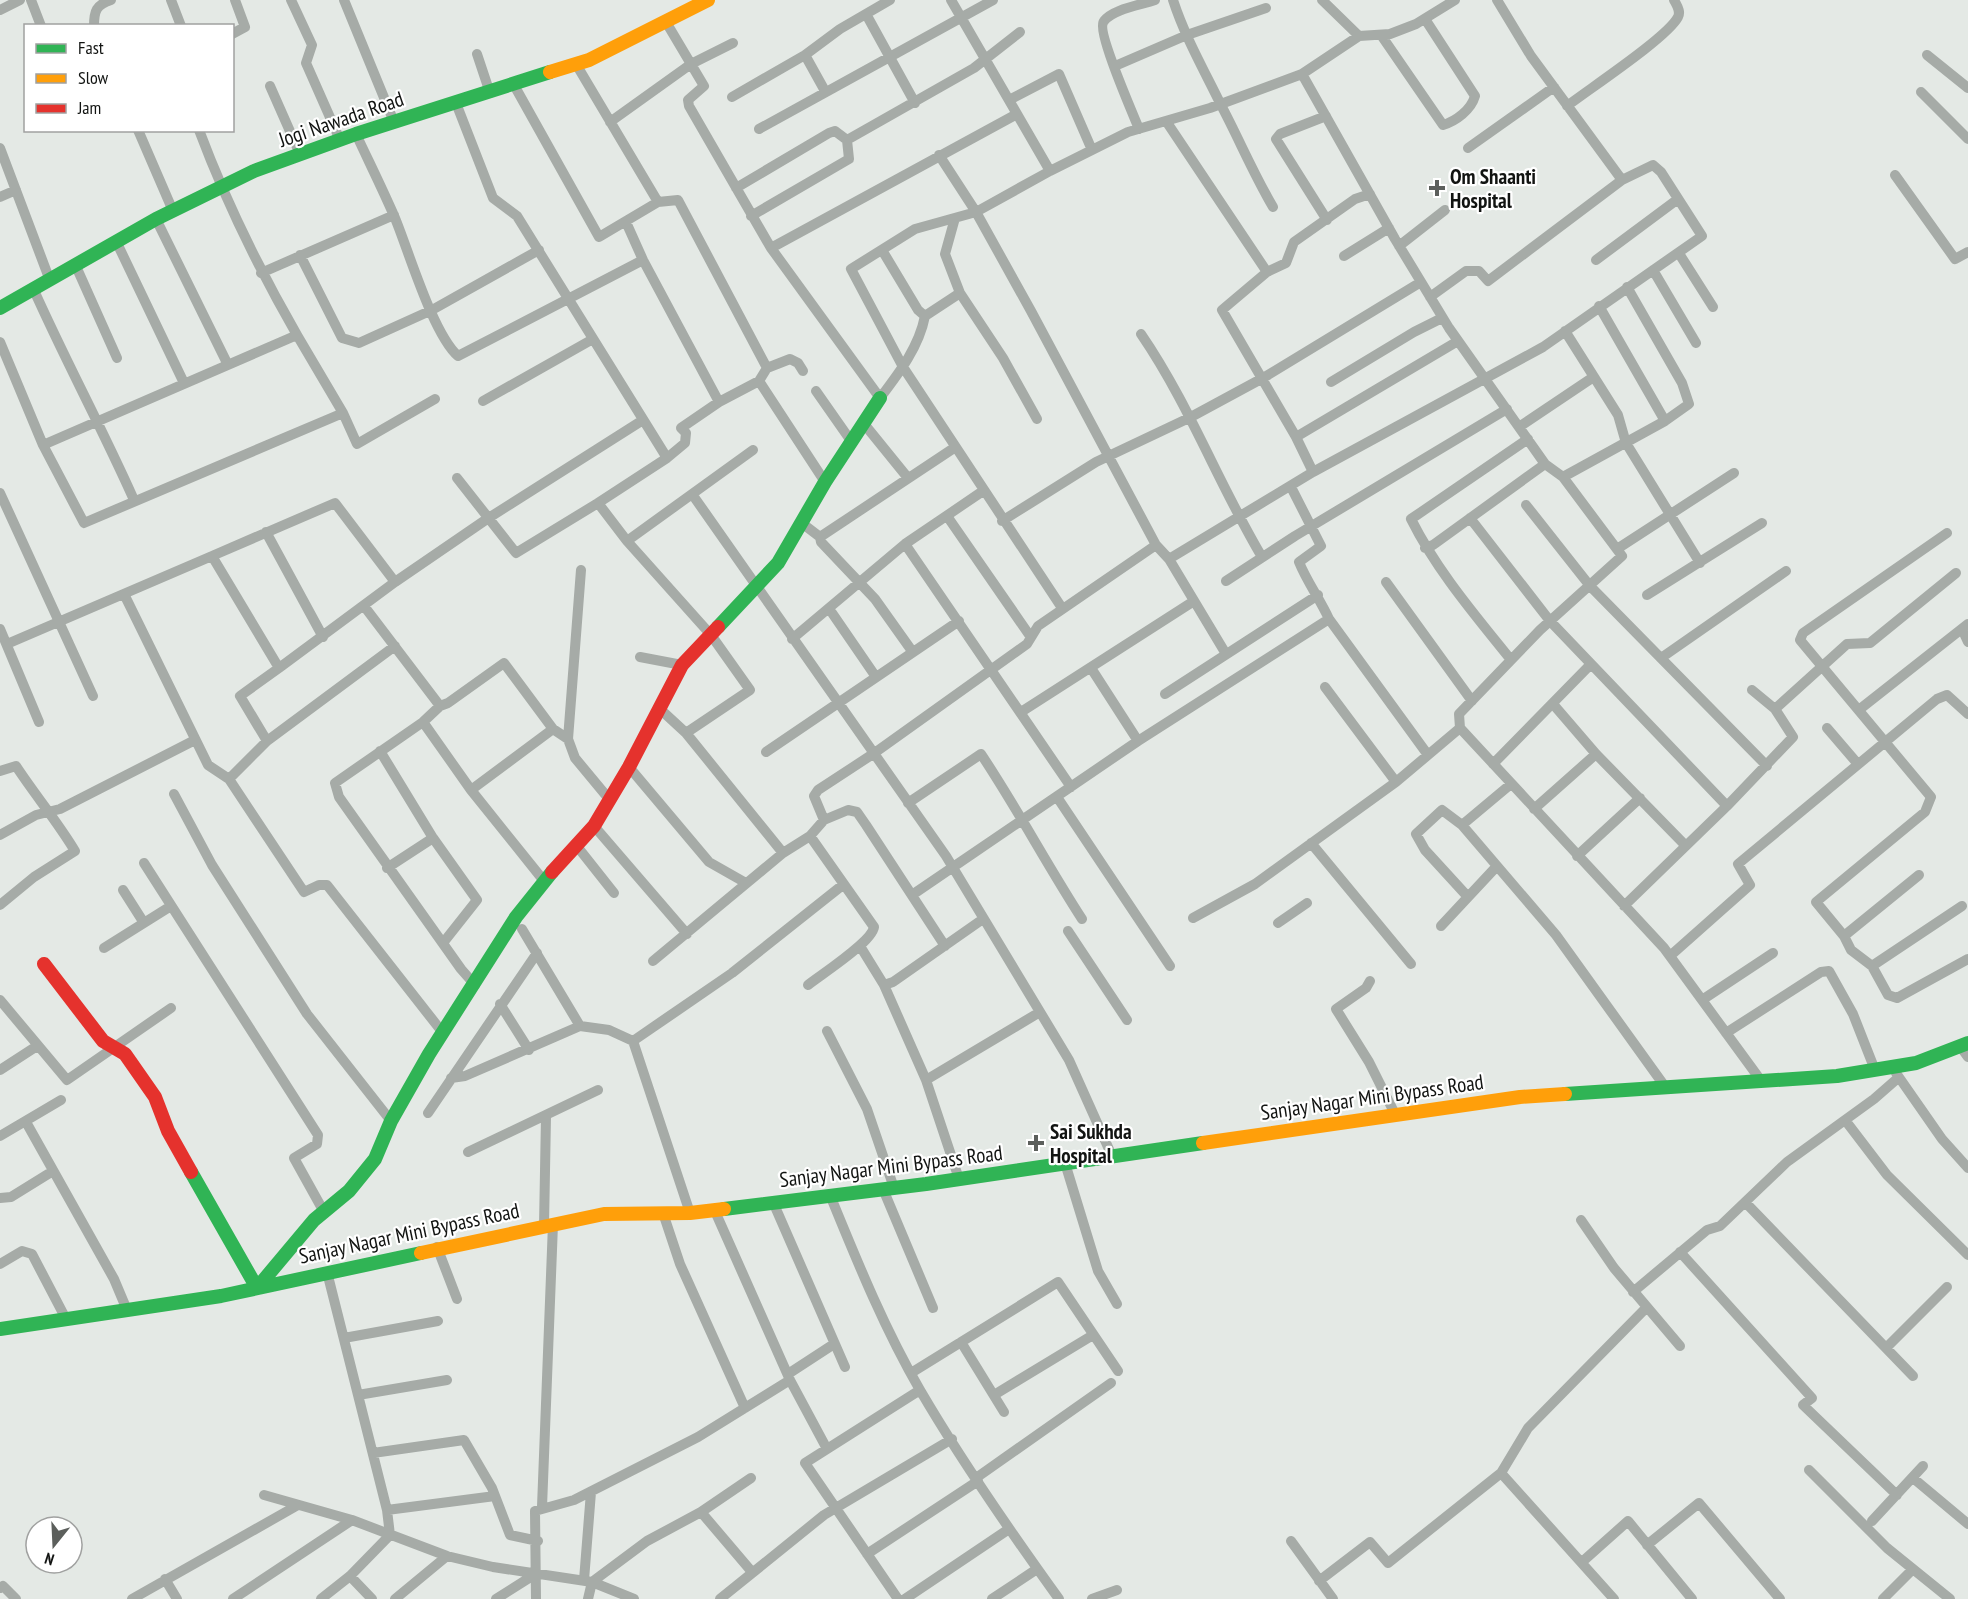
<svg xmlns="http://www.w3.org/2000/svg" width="1968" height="1599" font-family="'PT Sans Narrow',sans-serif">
<rect width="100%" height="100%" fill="#e4e9e5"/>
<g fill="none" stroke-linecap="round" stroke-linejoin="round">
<path stroke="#a6aba7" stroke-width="10" d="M31,0l10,26
M171,0l10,26
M291,0l21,45 -6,18 34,77
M344,0l50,122
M951,0l99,171
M1173,0c12,37 31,70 48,105 18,34 32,68 52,102
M1322,0l37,36
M1497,0l34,56 91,124
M0,10l20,-10
M866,14l49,89
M666,22l38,64 -16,14 1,6 82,142 109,150c19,-25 39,-51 45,-82l35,-23
M94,26c0,-15 2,-21 17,-26
M232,34l13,-7 -10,-27
M1381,35l62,90c13,-4 28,-15 32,-29l-50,-77
M477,54l13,39
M805,55l20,36
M1927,55l41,33
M576,64l82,138
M1115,66l72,-31 79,-27
M1302,74l93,165 54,89 96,136 18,13 59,79 -82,74 -81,84 1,14 204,220 98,134
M514,85l85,152 59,-35 20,-2 89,168
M270,86l30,68
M1921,92l47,47
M732,97l73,-42 35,-26 50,-29
M1009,100l50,-26 33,76
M456,103l37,95 24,18 150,242
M1567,106c22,-17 101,-69 111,-89 3,-6 -1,-11 -4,-17
M1326,116l-46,18 -4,5 51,81
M1166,121l101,151
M610,122l81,-58 42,-21
M759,129l234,-129
M1139,129c-6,-15 -43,-99 -35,-108 9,-12 37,-16 51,-21
M138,130l35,81
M199,130c27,72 60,139 98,205
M356,134c13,28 27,56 39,84 14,34 38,116 63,138l185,-96
M847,140l127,-72 46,-36
M0,148l49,130
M1468,148l86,-61
M939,155l37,57 55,99 125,234 13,14 57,95
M1895,175l60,84 13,-7
M736,188l93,-55 6,-2 12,9 2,19 -98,57
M0,197l16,-7
M955,218l-10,36 15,39 43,65 34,61
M156,219l71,144
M626,222l17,38 76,142
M116,241l68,142
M1399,246l46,-36
M771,248l246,-134
M882,250l36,60 7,6
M300,255l42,83 17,5 73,-33 107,-60
M1680,255l33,52
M1344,256l45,-28
M1596,260l82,-61
M75,264l42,94
M1653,270l43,73
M261,273l133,-58
M33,288c32,72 69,140 101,212
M1599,306l66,115
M1565,331l53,84 8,28 74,120
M1141,334c48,70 78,151 121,223
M0,342l43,103 41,78 259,-110
M759,381l66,101
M1331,382l83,-50 28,-14
M816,391l35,50
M483,401l110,-62
M865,425l43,53
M1519,427l73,-49
M1296,437l162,-96
M43,445l254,-110 46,78 14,31 78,-45
M1313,472l-17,-35 -74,-127 45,-38 19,-9 8,-21 61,-43 15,-5
M1563,477l102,-56 24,-17 -7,-21 -55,-96
M457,478l59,75 82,-50
M1291,487l30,59 -22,16c8,20 21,37 30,57l99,136
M0,493l93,203
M692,494l254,362 123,204 43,96
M1526,505l64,81 177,180
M947,516l83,120
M1470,518l80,103 177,185 -103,100
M1002,521l94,-59 93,-44 74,-40 158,-96
M803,524l17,13 1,5 54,57 37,52
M266,532l57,105
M1947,533l-144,100 -3,7 131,157 -6,15 -109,90 28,34 7,14 21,16 16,29 9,3 71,-39
M820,537l134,-89
M627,541l126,-91
M905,544l166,243
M1425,548l8,-3 112,-81
M1617,549l117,-76
M212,556l123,-53 60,79
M1169,559l144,-87 230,-125 159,-111 -41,-64 -8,-7 -31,15 -134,101 -9,-10h-13l-36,26
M581,570l-13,169 7,19 34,41
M1226,581l69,-45 212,-127
M1386,582l86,119
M124,594l84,171 21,14 75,113 15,-7h8l116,148
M1647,595l115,-72
M364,606l76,100
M1062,608l-159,-241 -52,-98 64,-40 61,-17 74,-41 78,-39 82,-24 92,-34 57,-38 31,-2 26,-10 39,-24
M830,610l46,67
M0,629l39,93
M1962,629l6,13
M792,639l113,-95 78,-53
M7,644l205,-88 67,112 -39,28 27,45
M640,657l42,8
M1661,658l125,-87
M1511,660c-36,-45 -74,-89 -100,-141l117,-80
M279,668l116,-86 92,-63 156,-99
M1091,668l47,73
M1325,687l71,95
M1165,694l153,-99
M1553,704l43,50 89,91
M660,709l26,24 97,120
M1775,709l72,-65 23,-1 86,-70
M1860,709l108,-85
M1021,712l173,-111
M423,722l48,68 73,91
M1827,728l30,35
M686,733l64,-43 -39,-55 -84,-94 -29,-38 69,-45 18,-15 1,-10 -5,-5 38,-26 40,-21 8,-13 23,-9 8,4 5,8
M380,751l53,87 44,62 -34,43
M766,752l193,-131
M1493,764l98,-100
M629,767l80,95 37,21
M0,771l16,-5c19,29 41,55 59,85l-41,26 -34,28
M229,779l38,-38 128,-95
M471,790l82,-61
M174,794l38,71 95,149 84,107
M1057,797l113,169
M908,803l73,-49c36,54 66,111 101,165
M1727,806l66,-69 -18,-28 -23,-19
M1534,809l62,-55
M824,820l-10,-24 4,-6 55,-36 154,-110 11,-18 118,-81
M1462,825l49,-41
M594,826l93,108
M0,835l36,-20 24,-6 135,-69
M1311,843l100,121
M576,845l38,48
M1577,856l63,-58
M144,863l174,272 -1,9 -23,14 30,54
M387,868l46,-30
M123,890l21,33
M912,895l226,-154 191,-122
M1468,897l-43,-47 -9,-16 26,-24 20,15 94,110 110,153
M1193,918l62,-34 141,-102 64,-54
M1278,923l29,-20
M1441,926l56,-60
M522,929l58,97
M1068,931l59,89
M1844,936l75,-61
M860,946l24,39 42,95 33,99
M104,948l67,-42
M1670,956l80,-71 -12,-21 199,-165 10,-4 21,19
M653,961l130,-108 27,-17 14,-16 24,-10 9,2 9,13 79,121
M1872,966l90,-60
M1370,981l-4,7 -30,21 33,53 26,52
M475,985l-14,-16 -122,-172 -4,-14 88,-61 17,-16 8,-3 56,-40 49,66 15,10
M808,985c14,-11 64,-43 66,-58l-64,-91
M884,985l9,-3 90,-63
M0,1000l67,80 104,-72
M1702,1000l71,-47
M500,1004l29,46
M827,1031l40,78 27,79
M1726,1033l95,-61 8,-1 24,43 22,56
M633,1041l57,172
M1960,1046l8,11
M0,1070l37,-24
M1896,1073l46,66 26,29
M451,1078l14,-2 115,-50 29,4 24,11 99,-68 112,-89
M926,1080l114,-68
M428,1113l109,-160
M1845,1120l42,55 81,80
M26,1122l88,157 13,31
M0,1136l61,-36
M468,1152l130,-62
M1065,1163l33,108 19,33
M883,1189l50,119
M830,1195c27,66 54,133 90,195 42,72 90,141 139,209
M0,1198l11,-1 42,-26
M773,1202l72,165
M1745,1202l168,174
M714,1209l76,171 37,69
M663,1213l17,51 65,144
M1581,1220l33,48 66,78
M544,1226l2,-110
M437,1247l20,52
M1680,1252l132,146 -9,7 94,90
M0,1264l22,-13 10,3 34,65
M327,1272l60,238 3,25
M1633,1292l74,-62 13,-4 67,-64 87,-63 24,-21
M344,1338l94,-17
M961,1342l43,70
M1886,1348l61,-61
M911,1373l147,-91 60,89
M788,1374l46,-30
M358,1395l89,-15
M994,1395l99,-60
M373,1453l91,-13 28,48 18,47 28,6
M1809,1470l78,78 63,51
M1501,1473l113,126
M976,1478l135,-95
M1913,1478l55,46
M264,1495l88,25 95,36 46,11 99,15 42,17
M542,1507l11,-283
M387,1510l108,-14
M701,1512l51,60
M1872,1521l51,-55
M1291,1541l42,58
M1647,1545l52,-42 81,96
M867,1554l111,-73
M1582,1562l46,-41 64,78
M350,1576l22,23
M165,1579l12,20
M584,1580l7,-88
M1319,1581l51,-39 18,21 113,-90 27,-45 118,-120
M0,1588l3,-2 13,13
M132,1599l166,-94
M233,1599l119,-79
M321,1599l29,-23 40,-41
M395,1599l52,-43
M496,1599l41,-26
M536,1599l-1,-88 39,-11 124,-63 92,-57
M588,1599l4,-17 55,-41 54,-29 50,-34
M720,1599l104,-84 128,-76
M898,1599l-93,-136 115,-73
M905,1599l104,-70
M992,1599l45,-30
M1092,1599l25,-9
M1883,1599l30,-30"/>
<path stroke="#30b455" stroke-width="14" d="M0,308l156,-89 98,-48 102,-37 194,-62
M718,627l60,-64 47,-81 55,-84
M1565,1094l272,-18 79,-13 52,-20
M191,1172l66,116 57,-68 35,-29 26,-32 16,-38 38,-67 87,-137 36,-45
M724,1209l202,-25 277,-41
M0,1329l221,-33 200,-43"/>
<path stroke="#ff9f0a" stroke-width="14" d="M550,72l39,-12 119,-60
M1203,1143l317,-46 45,-3
M421,1253l183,-39 86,-1 34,-4"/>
<path stroke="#e5322d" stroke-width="14" d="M552,872l42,-46 35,-59 53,-102 36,-38
M44,964l59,77 22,13 30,43 13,34 23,41"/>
</g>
<g fill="#5c5f5c" stroke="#fff" stroke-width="2">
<path d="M1434 179h6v6h6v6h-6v6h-6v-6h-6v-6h6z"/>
<path d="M1033 1134h6v6h6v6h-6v6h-6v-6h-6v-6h6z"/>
</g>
<g text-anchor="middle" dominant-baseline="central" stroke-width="4.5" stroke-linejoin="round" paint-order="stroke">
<g font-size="21" fill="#121412" stroke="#fff">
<text transform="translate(341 119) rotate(-19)">Jogi Nawada Road</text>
<text transform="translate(1372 1097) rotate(-8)">Sanjay Nagar Mini Bypass Road</text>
<text transform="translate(891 1166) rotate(-7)">Sanjay Nagar Mini Bypass Road</text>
<text transform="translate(409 1233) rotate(-12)">Sanjay Nagar Mini Bypass Road</text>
</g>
<g font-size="21" font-weight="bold" fill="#121412" stroke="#fff" text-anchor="start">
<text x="1450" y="176">Om Shaanti<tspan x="1450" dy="24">Hospital</tspan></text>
<text x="1050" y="1131">Sai Sukhda<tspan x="1050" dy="24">Hospital</tspan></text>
</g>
</g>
<rect x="24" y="24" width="210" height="108" fill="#ffffff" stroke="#a0a1a0" stroke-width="1.5"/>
<rect x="36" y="44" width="30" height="9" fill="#30b455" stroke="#a0a1a0" stroke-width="1.5"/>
<text x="78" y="54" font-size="18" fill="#121412">Fast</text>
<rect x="36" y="74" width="30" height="9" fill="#ff9f0a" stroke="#a0a1a0" stroke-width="1.5"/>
<text x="78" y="84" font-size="18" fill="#121412">Slow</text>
<rect x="36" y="104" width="30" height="9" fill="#e5322d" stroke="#a0a1a0" stroke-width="1.5"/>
<text x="78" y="114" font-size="18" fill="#121412">Jam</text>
<g transform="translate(54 1545) rotate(198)"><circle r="28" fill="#ffffff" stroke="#a0a1a0" stroke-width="1.5"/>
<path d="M0-4.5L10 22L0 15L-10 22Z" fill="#5c5f5c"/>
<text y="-9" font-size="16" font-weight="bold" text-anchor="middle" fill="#121412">N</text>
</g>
</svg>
